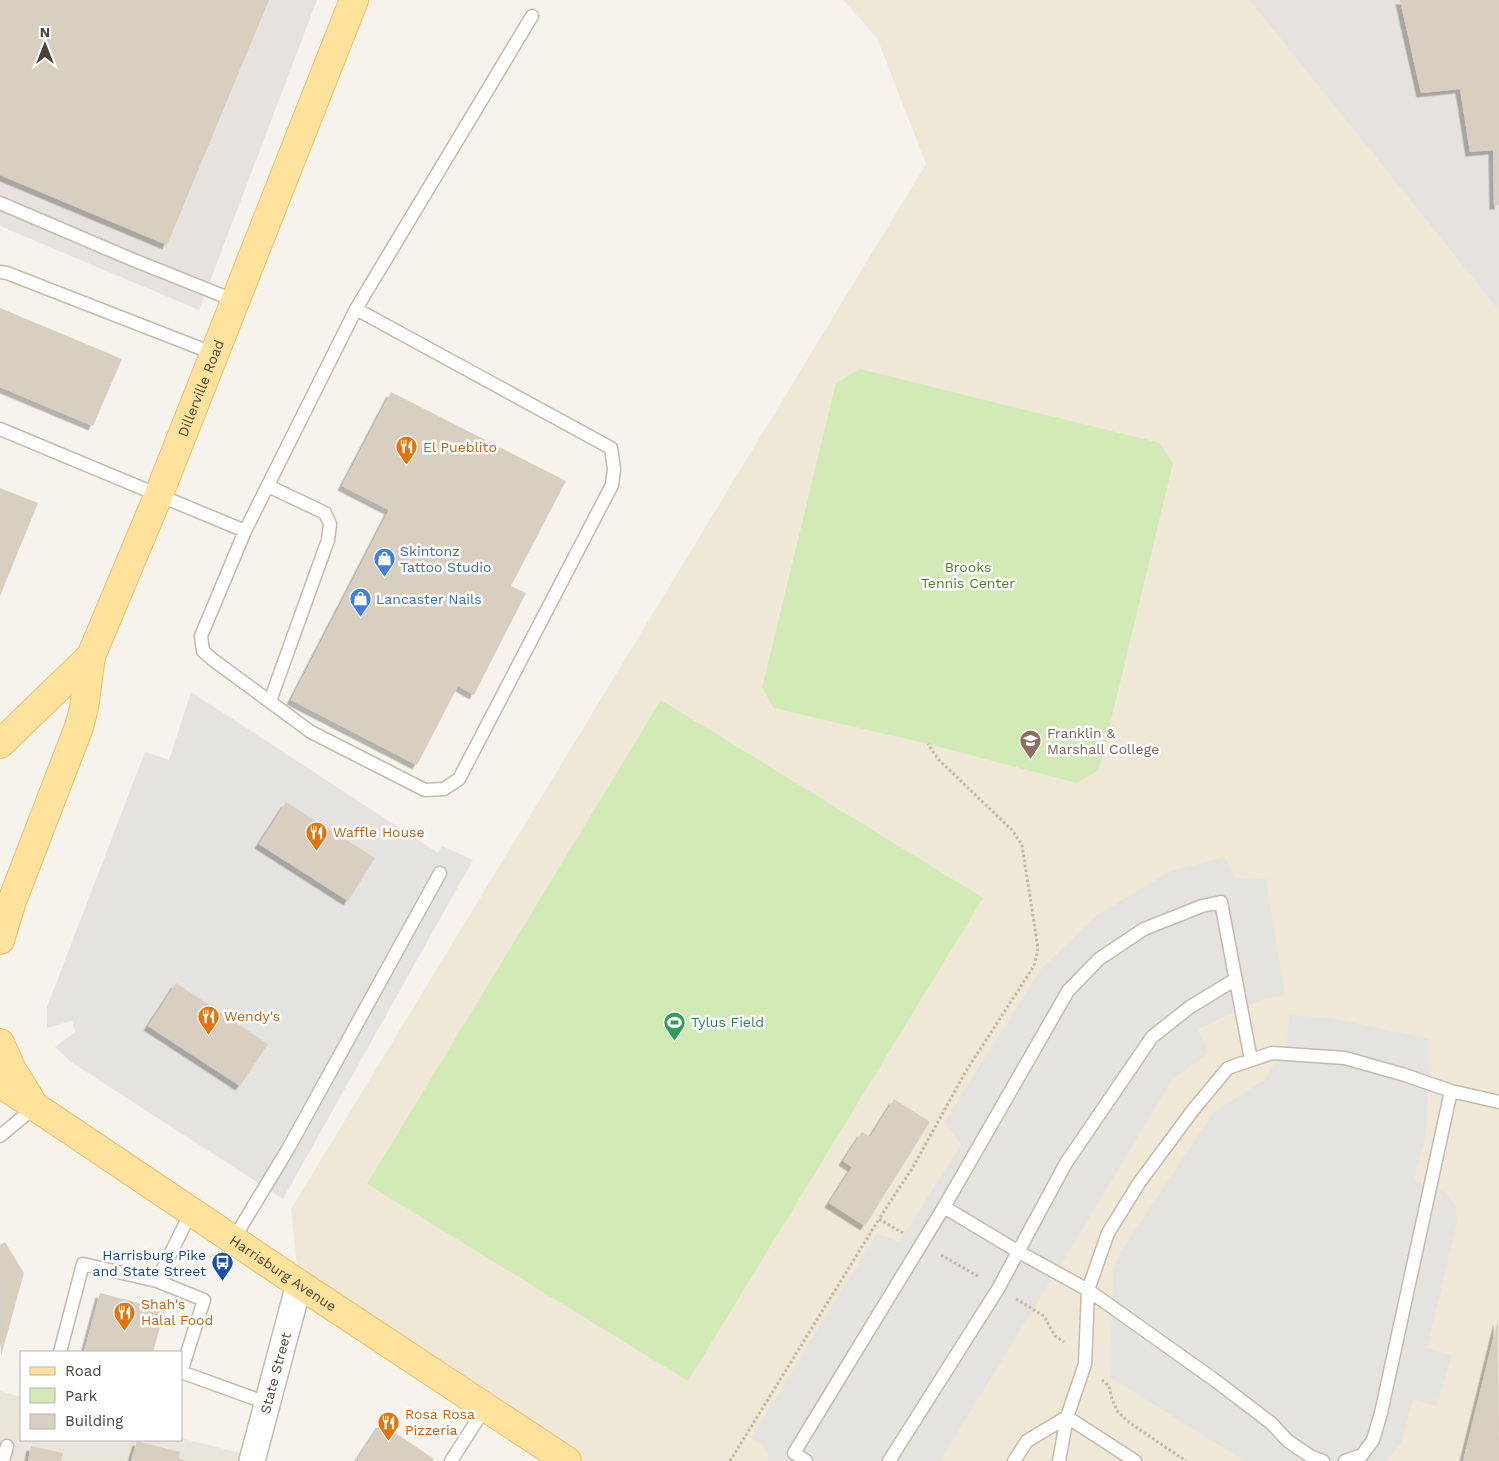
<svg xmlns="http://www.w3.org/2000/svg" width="1499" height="1461" font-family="'Work Sans',sans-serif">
<defs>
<filter id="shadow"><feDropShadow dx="-4.5" dy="4.5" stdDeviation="0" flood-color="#0004"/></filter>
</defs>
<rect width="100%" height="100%" fill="#f6f3ec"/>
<path fill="#eae5da" d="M0,1391l21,6v43h160v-2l64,16 -2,7h-243z"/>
<path fill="#e6e2dd" d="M0,0h317l-118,310 -199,-84z
M1249,0h250v311z"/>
<path fill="#efe8d6" d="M843,0h406l250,311v1150h-932l-268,-177 -8,-75 635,-1045 -49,-126z"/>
<path fill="#d2eab5" d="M860,369l300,74 13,20 -74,307 -22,13 -149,-39 -154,-36 -12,-20 74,-305z
M661,700l322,198 -295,483 -321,-197z"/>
<path fill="#e5e3e0" d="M191,692l247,161 4,-7 31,14 -190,339 -212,-137 -16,-15 20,-15 -3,-11 -25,7v-21l98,-255 24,8z
M1225,857l10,21 31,1 19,116 -22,4 -65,30 11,24 -37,27 -100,166 -132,215h-172l-1,-9 -4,-6 -12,-8 126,-205 22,9 62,-97 -17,-23 97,-153 56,-54 74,-44z
M1289,1015l41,3 100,21 -4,94 -12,47 33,13 9,14 1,15 -30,126 25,7 -15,51 -24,-6 -13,45 -14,16h-142l-134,-84 3,-105 7,-19 94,-141 50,-32 23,-37z"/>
<path fill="#d8cfc1" filter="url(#shadow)" d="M0,0h269l-102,245 -167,-70z
M1400,0h99v205h-5l-1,-55 -23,2 -10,-63 -39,4z
M0,308l122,51 -29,67 -93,-39z
M391,392l175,89 -55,105 15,7 -52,102 -16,-9 -41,79 -126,-65 98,-190 -47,-24z
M0,488l38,15 -38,93z
M286,802l89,56 -27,43 -89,-57z
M176,983l92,61 -28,42 -92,-60z
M894,1099l36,23 -65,104 -36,-23 23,-36 -9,-6 19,-29 8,5z
M5,1242l19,31 -23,83 -1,-111z
M100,1293l65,17 -12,42h-69z
M1498,1319l1,142h-36z
M381,1423l53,36 -2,2h-76z
M137,1441l43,11 -1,6 8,3h-56z
M31,1446l32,7 -2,8h-33z"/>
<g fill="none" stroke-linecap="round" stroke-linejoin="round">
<defs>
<path id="service" d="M0,203l131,56 105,42
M0,272l7,1 208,81
M356,309l176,-293
M0,429l245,102 -44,105 2,15 9,8 99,73 114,58 19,-1 15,-10 153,-294 2,-16 -3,-21 -255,-139 -111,222
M268,486l57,27 5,11 -2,16 -58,161
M0,1136l35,-29
M944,1207l75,45 69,38 128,91 55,42 17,18 22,15 13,5
M233,1240l55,-91 152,-276
M60,1352l23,-88 74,17
M181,1372l23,-72 -47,-19 34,-69
M181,1372l86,31
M1067,1417l68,44
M3,1461l4,-15
M451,1461l34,-53
M806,1461l-12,-8 150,-246 124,-216 31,-32 45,-30 58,-23 19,-4 30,158
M889,1461l109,-172 68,-126 86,-126 38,-30 46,-28
M1014,1461l13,-20 40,-24
M1059,1461l8,-44 18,-53 3,-74 20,-57 31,-50 54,-73 35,-42 44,-15 73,5 60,17 46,16 48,11
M1345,1461l17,-6 11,-15 8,-27 70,-322"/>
<g id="minor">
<path id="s1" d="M252,1461l47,-177"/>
</g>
<g id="primary">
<path id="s2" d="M0,744l91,-88 68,-162 195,-494"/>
<path d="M0,940l12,-39 67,-174 5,-19 7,-52"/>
<path d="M0,1043l12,27 18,29"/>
<path id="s3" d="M0,1083l299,201 268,177"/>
</g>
</defs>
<use href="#service" stroke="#c2bbae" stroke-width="15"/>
<use href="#minor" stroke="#c2bbae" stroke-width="28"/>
<use href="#primary" stroke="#e6c16a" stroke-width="30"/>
<path stroke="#c4b79f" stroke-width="3" stroke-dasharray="2.5 2.5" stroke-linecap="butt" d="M903,1233l-24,-14 34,-52 53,-96 68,-105 4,-18 -16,-103 -10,-15 -74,-71 -10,-15
M941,1255l38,22
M1016,1299l28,17 11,20 9,6
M1102,1380l7,6 3,13 6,13 12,11 56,38
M730,1461l149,-242"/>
<use href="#service" stroke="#fff" stroke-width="12"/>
<use href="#minor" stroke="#fff" stroke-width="25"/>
<use href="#primary" stroke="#ffe39c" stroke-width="28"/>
</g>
<defs>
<symbol id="restaurant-pin" viewBox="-11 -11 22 30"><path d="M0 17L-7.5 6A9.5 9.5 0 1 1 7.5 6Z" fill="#e8710a" stroke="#fff"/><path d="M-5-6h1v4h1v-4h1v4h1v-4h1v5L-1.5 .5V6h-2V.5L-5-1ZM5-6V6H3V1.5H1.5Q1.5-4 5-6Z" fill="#fff"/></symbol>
<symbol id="shop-pin" viewBox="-11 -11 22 30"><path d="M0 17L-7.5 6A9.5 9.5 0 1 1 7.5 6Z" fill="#3f7fe0" stroke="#fff"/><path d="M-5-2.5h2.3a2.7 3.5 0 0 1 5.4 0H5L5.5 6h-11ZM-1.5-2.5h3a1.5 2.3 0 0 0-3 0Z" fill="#fff"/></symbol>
<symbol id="university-pin" viewBox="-11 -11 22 30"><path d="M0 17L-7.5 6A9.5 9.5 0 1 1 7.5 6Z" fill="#8d6e63" stroke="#fff"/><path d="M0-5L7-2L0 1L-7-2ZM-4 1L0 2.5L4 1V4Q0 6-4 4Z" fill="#fff"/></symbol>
<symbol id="stadium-pin" viewBox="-11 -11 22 30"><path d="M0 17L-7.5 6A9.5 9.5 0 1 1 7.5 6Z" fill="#2e9e5b" stroke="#fff"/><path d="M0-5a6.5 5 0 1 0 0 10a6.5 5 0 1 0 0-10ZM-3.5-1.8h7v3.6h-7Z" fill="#fff"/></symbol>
<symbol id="bus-pin" viewBox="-11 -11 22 30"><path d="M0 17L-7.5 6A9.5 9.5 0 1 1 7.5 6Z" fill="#1a4fb4" stroke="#fff"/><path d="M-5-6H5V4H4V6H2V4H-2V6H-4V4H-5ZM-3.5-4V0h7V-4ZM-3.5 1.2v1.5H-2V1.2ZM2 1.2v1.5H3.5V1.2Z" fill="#fff"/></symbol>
</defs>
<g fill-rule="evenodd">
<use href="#restaurant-pin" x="394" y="434" width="25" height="34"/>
<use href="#shop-pin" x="372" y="546" width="25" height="34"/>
<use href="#shop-pin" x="348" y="586" width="25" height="34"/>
<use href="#university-pin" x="1018" y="728" width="25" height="34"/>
<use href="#restaurant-pin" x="304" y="820" width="25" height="34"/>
<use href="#restaurant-pin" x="196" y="1004" width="25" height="34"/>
<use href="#stadium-pin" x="662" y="1010" width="25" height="34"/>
<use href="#bus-pin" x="210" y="1250" width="25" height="34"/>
<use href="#restaurant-pin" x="112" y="1300" width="25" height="34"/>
<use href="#restaurant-pin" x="376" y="1410" width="25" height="34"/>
</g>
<g text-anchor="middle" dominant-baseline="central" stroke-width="5" stroke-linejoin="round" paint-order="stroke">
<g font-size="14" fill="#4b4439" stroke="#fff">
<text stroke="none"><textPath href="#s2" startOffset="416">Dillerville Road</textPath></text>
<text stroke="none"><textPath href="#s3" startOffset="341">Harrisburg Avenue</textPath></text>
<text stroke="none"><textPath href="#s1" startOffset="91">State Street</textPath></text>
</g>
<g font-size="14" fill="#c56008" stroke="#fff" text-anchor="start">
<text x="423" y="447">El Pueblito</text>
<text x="333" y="832">Waffle House</text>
<text x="224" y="1016">Wendy's</text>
<text x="141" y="1304">Shah's<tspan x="141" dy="16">Halal Food</tspan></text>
<text x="405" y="1414">Rosa Rosa<tspan x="405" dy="16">Pizzeria</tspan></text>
</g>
<g font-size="14" fill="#366cbe" stroke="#fff" text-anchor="start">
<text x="400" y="551">Skintonz<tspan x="400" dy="16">Tattoo Studio</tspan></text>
<text x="376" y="599">Lancaster Nails</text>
</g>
<g font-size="14" fill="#4a7f2a" stroke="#fff">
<text x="968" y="567">Brooks<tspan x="968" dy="16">Tennis Center</tspan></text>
</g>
<g font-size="14" fill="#785e54" stroke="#fff" text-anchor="start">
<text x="1047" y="733">Franklin &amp;<tspan x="1047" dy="16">Marshall College</tspan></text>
</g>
<g font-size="14" fill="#27864d" stroke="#fff" text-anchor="start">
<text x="691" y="1022">Tylus Field</text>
</g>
<g font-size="14" fill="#164399" stroke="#fff" text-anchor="end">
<text x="206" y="1255">Harrisburg Pike<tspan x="206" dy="16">and State Street</tspan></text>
</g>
</g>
<rect x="20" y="1351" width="162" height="90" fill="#ffffff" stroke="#b7b4b0"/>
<rect x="30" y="1367" width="25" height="8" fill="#ffe39c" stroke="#b7b4b0"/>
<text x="65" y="1376" font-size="15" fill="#4b4439">Road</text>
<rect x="30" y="1388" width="25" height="15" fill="#d2eab5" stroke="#b7b4b0"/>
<text x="65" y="1401" font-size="15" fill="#4b4439">Park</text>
<rect x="30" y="1414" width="25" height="15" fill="#d8cfc1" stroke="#b7b4b0"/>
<text x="65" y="1426" font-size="15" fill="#4b4439">Building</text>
<g transform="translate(45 45)" stroke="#ffffff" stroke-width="4" paint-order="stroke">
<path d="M0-4L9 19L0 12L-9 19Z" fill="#4b4439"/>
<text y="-8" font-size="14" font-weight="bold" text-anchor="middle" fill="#4b4439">N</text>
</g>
</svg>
